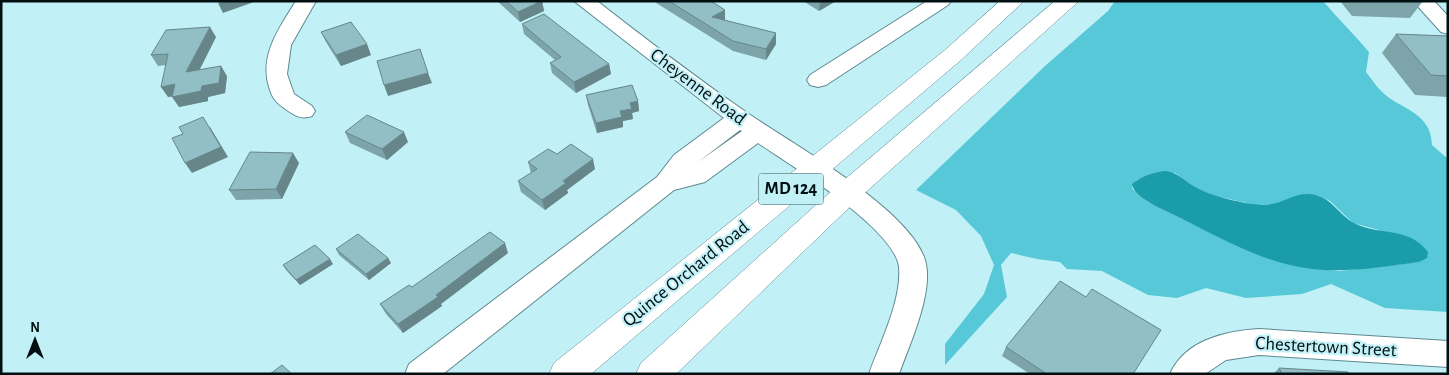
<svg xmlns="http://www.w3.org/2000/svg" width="1449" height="375" font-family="'Alegreya Sans',sans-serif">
<rect width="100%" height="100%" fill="#c2f0f7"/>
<path fill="#57c8d7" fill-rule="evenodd" d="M1115,1h208c15,18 31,33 46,51l-3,20c5,6 9,13 15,19 19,19 50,20 51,54l16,14v153l-63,-4 -54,-24 -29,10 -56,4 -40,-10 -29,10 -29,-3 -46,-24 -35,-2 -7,-7 -23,-3 -26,-6 -10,12 6,32 -62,68v-21l39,-50 10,-29 -13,-29 -25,-26 -40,-20 129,-124 63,-55zM1157,172l18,1 23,16 14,6 43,10 19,-1 33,-10 12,2 11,5 23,22 26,7 40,32 -79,9 -36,-3 -70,-24 -79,-38 -16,-10 -7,-8 5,-8z"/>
<path fill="#1b9caa" d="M1166,171c13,2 21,12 33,18 10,5 21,8 32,11 14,3 31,7 45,3 11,-3 21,-10 33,-9 24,2 28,21 47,30 25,12 52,2 72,28l-1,6 -8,4c-38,5 -77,12 -115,6 -51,-8 -102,-41 -149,-62 -9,-6 -21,-11 -23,-22 10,-8 21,-12 34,-13z"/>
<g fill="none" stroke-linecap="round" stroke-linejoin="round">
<defs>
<path id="minor" d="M296,1h20l-25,44 -4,29 7,20 18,12 3,5 -3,5c-12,4 -18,-1 -28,-8 -9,-6 -12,-11 -15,-21 -10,-32 11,-60 27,-86z
M574,1h23c49,38 98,76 149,111 46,32 159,94 178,145 12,31 -14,86 -25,117h-30c11,-31 33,-74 30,-107 -4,-38 -108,-102 -141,-124l-53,39 -31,8 -231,184h-38l4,-10 248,-187 17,-22 50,-37zM740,130l2,1 -44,31z
M927,1h24l-3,4 -122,80 -8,2 -8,-2 -3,-5 3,-5z
M1413,1h21l14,15v18l-7,-2z
M1259,329l189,12v26l-189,-12 -33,5 -21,14h-35c15,-34 56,-43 89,-45z"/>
<path id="primary" d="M1000,1h24l-63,59 -370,314h-42l5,-11 391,-313z
M1055,1h24l-222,199 -181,174h-40l5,-11 196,-177z"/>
</defs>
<use href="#minor" stroke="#5d898f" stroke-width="2"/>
<use href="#primary" stroke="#5d898f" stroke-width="1"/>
<use href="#minor" fill="#fff" fill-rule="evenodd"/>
<use href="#primary" fill="#fff" fill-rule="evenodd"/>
</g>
<path fill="#7da4a9" d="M497,1h45l2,10 -24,11z
M653,1h58l14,9v11l51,12v11l-10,16 -33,-9z
M803,1h33l-17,10z
M1340,1h83l-13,17 -58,-2z
M522,24l87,40 2,10 -35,19 -24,-20 -2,-10 5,-3 -31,-26z
M321,32l50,23 -30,11 -15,-24z
M1396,34l52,2v61l-33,-2 -33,-42z
M216,37l-17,33 28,6 -2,17 -17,4v4l-29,6 -6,-11 -5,1 -2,-32 -8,1 -7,-11z
M586,95l52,6 1,10 -7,2 1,6 -10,2v6l-26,6 -9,-28z
M345,132l63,10 -21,18 -37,-17z
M557,154l38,15 -28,21 1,3 -23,17 -24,-18 -3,-11 13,-8 -3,-11z
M299,163l-17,36 -46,1 -7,-10z
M336,249l52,9 3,5 -22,17 -30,-25z
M508,253l-67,51 1,2 -39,27 -17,-19 -6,-10 32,-17z
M333,264l-33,21 -14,-15 -3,-5z
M1006,347l127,27h-103l-28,-18z
M1279,368l70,6h-76z"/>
<path fill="#66868a" d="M223,1h34l-34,12 -5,-10z
M542,1l2,10 -24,11 -2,-10z
M820,1h16l-17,10z
M725,10v10l-13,8v-11z
M210,27l6,10 -23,46 -7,-11z
M776,33v11l-10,16v-11z
M367,44l4,11 -30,11 -5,-11z
M609,64l2,10 -35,19 -2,-11z
M221,66l6,10 -2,17 -17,4v4l-29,6 -7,-10 30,-11z
M428,73l4,10 -44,13 -4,-11z
M175,84l7,11 -14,2 -7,-10z
M638,101l1,10 -7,2 1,6 -10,2v6l-26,6 -1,-10 24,-12 10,-8z
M210,127l18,30 -36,16 -7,-10z
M404,132l4,10 -21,18 -5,-11z
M293,153l6,10 -17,36 -6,-10z
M593,159l2,10 -28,21 1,3 -23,17 -3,-10 21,-19z
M505,243l3,10 -67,51 1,2 -39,27 -5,-9z
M388,258l3,5 -22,17 -3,-6z
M330,259l3,5 -33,21 -4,-5z"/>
<path fill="#91bfc5" stroke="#66868a" d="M506,1h36l-24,11z
M669,1h42l14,9 -13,7 64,16 -10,16 -33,-8z
M544,14l65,50 -35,18 -24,-19 11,-6 -39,-33z
M351,22l16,22 -31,11 -15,-23z
M210,27l-24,45 35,-6 -2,17 -17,3 -1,5 -29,6 3,-13 -14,3 7,-33 -17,1 15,-25z
M1396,34l52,2v40l-17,-1z
M420,49l8,24 -44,12 -7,-24z
M632,85l6,16 -8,2 2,6 -12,2 2,6 -26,6 -10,-28z
M367,115l37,17 -22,17 -37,-17z
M203,117l18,30 -36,16 -13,-25 11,-4 -4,-7z
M571,144l22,15 -30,22 3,2 -24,17 -24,-19 19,-12 -9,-7 20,-13 9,5z
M250,152l43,1 -17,36 -47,1z
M490,232l15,11 -69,52 2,2 -40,27 -18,-20 29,-19 3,2z
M358,234l30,24 -22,16 -30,-25z
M315,245l15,14 -34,21 -13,-15z
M1060,281l26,16 6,-8 69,41 -28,44h-86l-41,-27z
M282,365l10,9h-22z
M1279,368l69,4 1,2h-67z"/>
<g text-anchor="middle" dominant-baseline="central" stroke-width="4.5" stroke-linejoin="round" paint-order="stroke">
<rect fill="#c2f0f7" stroke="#3b5256" stroke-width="1" x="758.5" y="173.5" width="65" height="31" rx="4"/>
<g font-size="18" font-weight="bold" fill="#010f11">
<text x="791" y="189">MD 124</text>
</g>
<g font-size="19" fill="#010f11" stroke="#c2f0f7">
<text transform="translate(698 87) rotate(37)">Cheyenne Road</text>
<text transform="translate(686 274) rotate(-39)">Quince Orchard Road</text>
<text transform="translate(1326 347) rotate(3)">Chestertown Street</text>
</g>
</g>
<rect width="1449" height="375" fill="none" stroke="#010f11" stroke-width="5"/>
<g transform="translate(35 340)" stroke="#c2f0f7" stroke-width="4" paint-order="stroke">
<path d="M0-4L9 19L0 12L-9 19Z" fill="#010f11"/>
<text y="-8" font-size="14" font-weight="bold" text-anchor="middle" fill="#010f11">N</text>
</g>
</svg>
